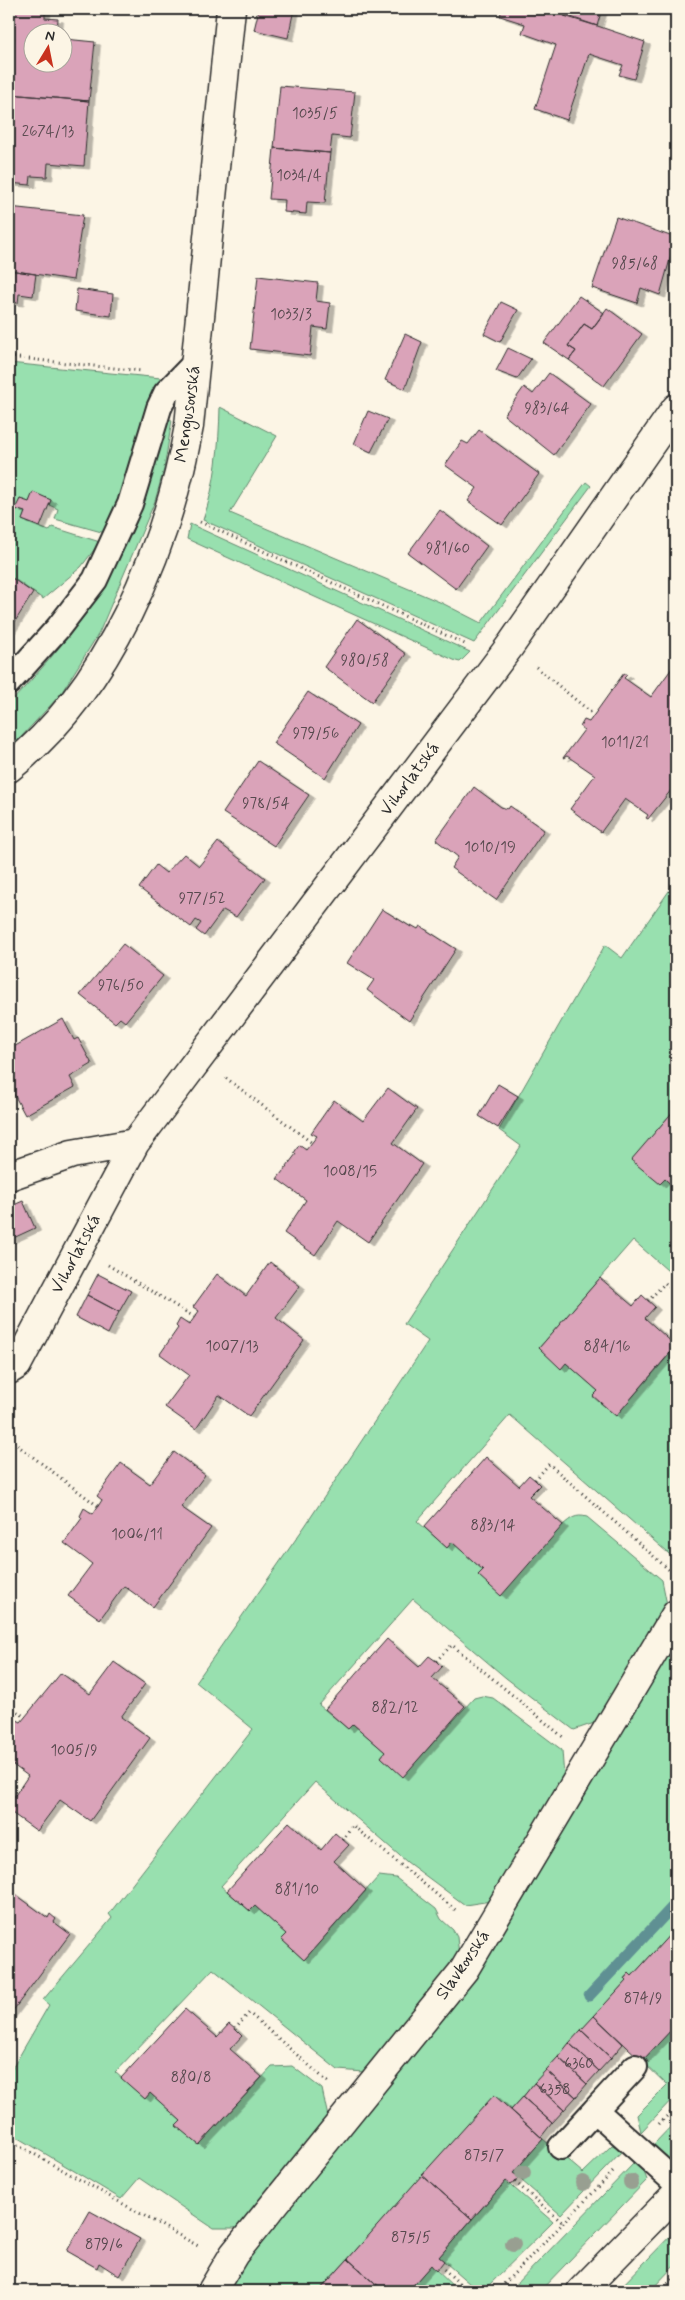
<svg xmlns="http://www.w3.org/2000/svg" width="685" height="2300" font-family="Mynerve,sans-serif">
<defs>
<filter id="shadow"><feDropShadow dx="5.5" dy="3" stdDeviation="0" flood-color="#0004"/></filter>
</defs>
<rect width="100%" height="100%" fill="#fcf5e5"/>
<filter id="ink" filterUnits="userSpaceOnUse"><feTurbulence type="fractalNoise" baseFrequency=".02" numOctaves="2"/><feDisplacementMap in="SourceGraphic" scale="10" xChannelSelector="R" yChannelSelector="G"/><feConvolveMatrix kernelMatrix="1 2 1 2 8 2 1 2 1" color-interpolation-filters="sRGB"/></filter>
<g filter="url(#ink)">
<path fill="#98e0af" stroke="#62866d" d="M9,363l152,15 -21,67 -4,7 -31,81 -50,-14 3,-10 -9,-4 2,-5 -18,-7 -4,9 -9,-3 -4,10 9,3 -3,8 27,11 3,-4 48,15 -19,25 -38,32 -34,-23z
M220,407l57,29 -47,77 212,90 39,20 105,-141 5,4 -117,157 -271,-123c13,-37 16,-73 17,-113z
M166,419l6,1 -8,49 -9,32 -56,132 -39,62 -51,55v-46c55,-58 106,-121 133,-197 10,-29 17,-58 24,-88z
M190,524l280,128 -10,10 -4,-1 -269,-122z
M676,881v227l-44,52 33,19 11,10v89l-43,-38 -94,108 22,20 5,-5 32,28 -5,6 23,19 60,-69v213l-166,-145 -93,106 30,27 5,-6 31,28 80,-45c8,-7 13,-11 24,-8l75,63 5,25 -70,117 -23,8 -68,-52 -93,-79 -94,106 29,24 5,-5 32,28 -4,5 22,19 71,-78 8,-2 11,2 69,52 2,28 -73,123 -26,4 -58,-43 -92,-80 -94,104 29,25 5,-5 31,28 -4,6 22,20 75,-84 17,2 40,31 5,10 12,11 4,7 2,18 -95,117 -26,-2 -125,-101 -98,103 30,27 5,-6 31,28 -4,5 22,19 73,-78 20,-1 30,23 6,28 -92,111h-23l-74,-50 -18,21 -112,-67v-58l40,-69 -6,-5 69,-82 -3,-4 144,-185 -57,-47 109,-156 123,-185 -24,-17 117,-178 -22,-16 106,-185 17,13z
M676,1642v286l-44,48 -3,-3 -5,5 2,3 -115,129 -17,-14 -175,195h-97l96,-122 157,-190z
M674,2027l2,2v66l-35,37 -4,-17 30,-30 -25,-24z
M676,2121v31l-8,8 -16,-14z
M543,2139l40,34 29,-28 11,5 -62,65 -48,-42z
M635,2162l8,7 4,11 -107,111h-30z
M506,2181l47,41 -70,69h-5l-39,-34z
M676,2230v34l-26,27h-33z
M431,2265l27,26h-50z"/>
<g fill="none" stroke-linecap="round" stroke-linejoin="round">
<path stroke="#5f9093" stroke-width="11" d="M589,1996l87,-93"/>
</g>
<path fill="#daa3b9" stroke="#2b2b2b" filter="url(#shadow)" d="M9,9l36,1v8l13,1 -1,13h-25v30h30v-16h3v-7l30,3 -6,59 -80,-7 5,-57h-5z
M259,9h35l-6,29 -34,-8z
M502,9h45l98,33 -11,37 -15,-4 4,-10 -34,-11 -22,66 -32,-11 21,-64 -34,-12 3,-9 -25,-8z
M566,9h36l-5,17 -33,-10z
M280,86l75,6 -5,46 -18,-2 -2,17 -56,-5z
M9,94l80,7 -5,65 -36,-3 -1,14 -16,-1 -1,9 -21,-2z
M274,148l56,5 -5,50 -18,-1 -1,12 -22,-2 1,-12 -16,-1z
M9,207l74,8 -10,65 -64,-10z
M616,217l60,21 -16,57 -19,-7 -4,15 -45,-15z
M9,270l27,4 -3,22 -14,-2 -1,9 -9,-1z
M258,276l60,7 -2,18 14,2 -3,26 -14,-2 -3,29 -60,-7z
M77,289l36,5 -2,22 -36,-5z
M579,296l25,17 -12,16 -8,-5 -16,22 8,5 -7,9 -25,-17z
M501,302l17,8 -18,32 -16,-8z
M607,308l35,26 -38,52 -35,-26 7,-9 -8,-5 16,-22 8,5z
M405,334l17,8 -17,47 -20,-9z
M508,348l23,11 -14,20 -21,-8z
M549,373l42,31 -37,51 -50,-40 20,-28 9,7z
M368,411l20,8 -17,33 -17,-8z
M479,430l60,44 -37,51 -34,-24 9,-13 -32,-23 17,-24 6,3z
M33,492l18,8 -11,27 -18,-7 3,-8 -10,-3 5,-10 9,3z
M440,510l47,36 -31,43 -48,-36z
M9,576l24,17 -24,38z
M357,619l49,35 -34,48 -48,-35z
M675,664l1,120 -28,35 -2,-1 2,-3 -23,-16 -24,33 -31,-23 25,-34 -28,-19 -4,2 21,-28 -4,-3 4,-7 5,2 35,-49 3,2 -3,3 27,19z
M308,692l50,33 -33,53 -52,-35z
M258,761l51,34 -35,51 -51,-33z
M474,787l27,20 7,2 2,-3 34,24 -48,70 -45,-32 7,-11 -22,-17z
M218,842l47,36 -29,39 -13,-7 -19,26 -8,-6 5,-7 -5,-3 -5,7 -52,-39 17,-23 10,8 18,-19 15,12z
M382,909l29,18v-2l7,4 2,-3 36,23 -47,72 -42,-31 7,-10 -27,-17z
M123,944l40,32 -38,46 -5,-4 -5,5 -35,-28z
M63,1019l11,21 4,-2 14,26 -22,13 5,10 -50,28 -16,-30v-9l3,-1 -3,-10 7,-4 -6,-12z
M498,1084l20,12 -20,32 -19,-12z
M388,1088l29,21 -24,34 29,21 -54,78 -30,-21 -23,34 -31,-22 22,-33 -29,-21 19,-25 -2,-1 5,-8 7,5 11,-14 -6,-3 23,-33 29,21z
M676,1108v81l-11,-10 -5,5 -29,-24z
M23,1201l12,27 -26,12v-33z
M270,1262l30,24 -24,32 28,22 -55,76 -30,-21 -23,34 -31,-22 24,-32 -29,-21 18,-26 -2,-2 4,-7 9,6 10,-14 -6,-4 24,-33 29,22z
M98,1274l33,17 -12,21 -32,-17z
M600,1278l33,28 9,-11 13,12 -10,11 31,28 -60,70 -23,-20 5,-5 -32,-28 -5,6 -22,-21z
M87,1295l32,17 -11,22 -32,-17z
M174,1452l31,23 -24,32 30,21 -58,79 -29,-21 -24,33 -32,-23 24,-32 -28,-21 18,-25 -2,-2 4,-8 9,6 9,-14 -5,-4 24,-33 29,21z
M486,1457l33,29 10,-11 6,5 5,5 -11,11 34,29 -62,71 -23,-21 5,-5 -31,-28 -5,6 -23,-21z
M387,1639l32,28 10,-11 7,5 6,6 -10,11 33,28 -62,71 -22,-20 4,-5 -32,-28 -5,5 -23,-20z
M114,1662l31,22 -24,33 29,21 -60,83 -30,-21 -23,31 -28,-20v-7l19,-28 -19,-14v-21l7,-11 -4,-3 5,-7 4,2 40,-49 29,21z
M289,1822l32,28 14,-17 14,12 -15,16 32,29 -62,70 -23,-21 5,-5 -31,-28 -5,5 -23,-20z
M11,1891l37,27 2,-4 6,5 -2,3 16,12 -61,82v-122z
M673,1931l3,2v96l-2,-2 -32,34 -48,-45 32,-35 -2,-2 5,-6 3,3z
M185,2009l32,28 12,-13 6,5 7,7 -12,13 32,28 -63,68 -23,-19 5,-5 -31,-28 -5,6 -24,-21z
M594,2016l29,28 -12,14 -30,-28z
M581,2030l30,28 -12,13 -30,-28z
M569,2043l30,28 -12,13 -29,-27z
M558,2057l29,27 -11,13 -30,-27z
M546,2070l30,27 -12,13 -30,-27z
M534,2083l30,27 -12,13 -29,-26z
M494,2095l49,44 -30,34 6,4 -4,5 -4,3 -5,-4 -34,38 -50,-44z
M523,2097l29,26 -11,14 -30,-27z
M422,2175l50,44 -33,38 5,4 -8,10 -5,-6 -23,26h-24l-36,-32z
M90,2211l50,28 -21,37 -20,-13 -2,5 -30,-17z
M348,2259l36,32h-65z"/>
<g fill="none" stroke-linecap="round" stroke-linejoin="round">
<defs>
<path id="lane" d="M9,682l49,-54 37,-48 35,-76 29,-96 7,-15 30,-31
M635,2067l-40,43 81,73
M561,2147l34,-37"/>
<path id="street" d="M9,768c99,-78 158,-219 180,-342l42,-417
M9,1176l63,-22 63,-11
M9,1370l8,-5 118,-222 375,-497 166,-238
M212,2291l22,-37 230,-284 212,-356
M581,2291l95,-97"/>
</defs>
<use href="#lane" stroke="#2b2b2b" stroke-width="28"/>
<use href="#street" stroke="#2b2b2b" stroke-width="31"/>
<path stroke="#2b2b2b" stroke-width="3" stroke-dasharray="1 4" stroke-linecap="butt" d="M9,357l133,14
M200,522l267,123
M536,667l58,48
M226,1078l86,65
M108,1265l86,52
M648,1301l17,-18 11,10
M9,1439l89,67
M535,1480l14,-16 127,112
M436,1661l16,-16 111,92
M9,1706l16,11
M343,1840l9,-15 106,87
M235,2029l14,-16 79,69
M659,2124l17,-17
M9,2140l191,107
M515,2182l48,41
M440,2266l28,25
M497,2291l118,-121
M661,2291l15,-16"/>
<use href="#lane" stroke="#fcf5e5" stroke-width="24"/>
<use href="#street" stroke="#fcf5e5" stroke-width="28"/>
</g>
<g fill="#989f91">
<circle cx="523" cy="2173" r="8"/>
<circle cx="631" cy="2182" r="8"/>
<circle cx="583" cy="2183" r="8"/>
<circle cx="513" cy="2244" r="8"/>
</g>
</g>
<g text-anchor="middle" dominant-baseline="central" stroke-width="5" stroke-linejoin="round" paint-order="stroke">
<g font-size="15" fill="#57494e">
<text x="315" y="114">1035/5</text>
<text x="48" y="132">2674/13</text>
<text x="299" y="176">1034/4</text>
<text x="635" y="264">985/68</text>
<text x="291" y="315">1033/3</text>
<text x="547" y="409">983/64</text>
<text x="448" y="549">981/60</text>
<text x="365" y="661">980/58</text>
<text x="316" y="734">979/56</text>
<text x="625" y="743">1011/21</text>
<text x="266" y="804">978/54</text>
<text x="490" y="848">1010/19</text>
<text x="202" y="899">977/52</text>
<text x="121" y="986">976/50</text>
<text x="350" y="1172">1008/15</text>
<text x="232" y="1347">1007/13</text>
<text x="607" y="1347">884/16</text>
<text x="493" y="1526">883/14</text>
<text x="137" y="1535">1006/11</text>
<text x="395" y="1708">882/12</text>
<text x="74" y="1751">1005/9</text>
<text x="297" y="1890">881/10</text>
<text x="643" y="1999">874/9</text>
<text x="579" y="2064">6360</text>
<text x="191" y="2078">880/8</text>
<text x="555" y="2090">6358</text>
<text x="484" y="2156">875/7</text>
<text x="411" y="2238">875/5</text>
<text x="104" y="2245">879/6</text>
</g>
<g font-size="18" fill="#2b2b2b" stroke="#fcf5e5">
<text transform="translate(188 414) rotate(-82)">Mengusovská</text>
<text transform="translate(410 779) rotate(-53)">Vihorlatská</text>
<text transform="translate(76 1254) rotate(-62)">Vihorlatská</text>
<text transform="translate(463 1965) rotate(-55)">Slavkovská</text>
</g>
</g>
<rect width="685" height="2300" fill="none" stroke="#fcf5e5" stroke-width="30"/>
<rect x="15" y="15" width="655" height="2270" fill="none" stroke="#2b2b2b" stroke-width="2" filter="url(#ink)"/>
<g transform="translate(48 48) rotate(10)"><circle r="24" fill="#fcf5e5" stroke="#a8a49b"/>
<path d="M0-4L9 19L0 12L-9 19Z" fill="#c8321e"/>
<text y="-8" font-size="14" font-weight="bold" text-anchor="middle" fill="#2b2b2b">N</text>
</g>
</svg>
